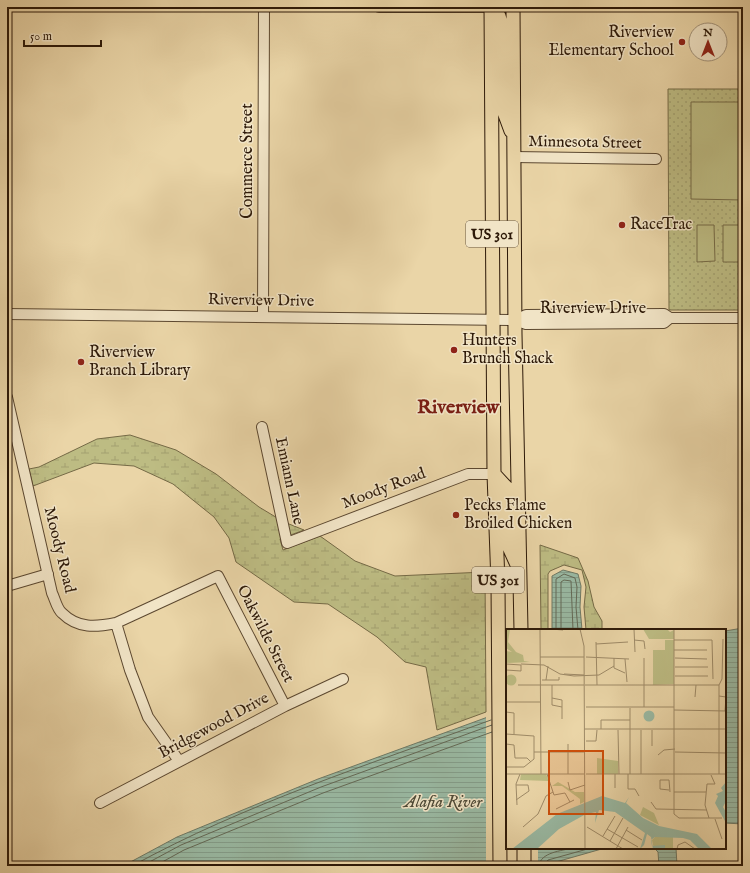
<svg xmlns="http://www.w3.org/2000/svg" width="750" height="873" font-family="'IM FELL English',serif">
<defs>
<pattern id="grass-dots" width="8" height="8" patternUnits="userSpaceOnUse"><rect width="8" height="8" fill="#bdbc83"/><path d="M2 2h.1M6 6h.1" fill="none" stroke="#a3a170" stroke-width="1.8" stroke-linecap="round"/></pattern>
<pattern id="wetland-marsh" width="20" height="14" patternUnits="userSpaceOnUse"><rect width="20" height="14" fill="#bdbc83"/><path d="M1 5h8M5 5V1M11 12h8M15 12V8" fill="none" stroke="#a3a170"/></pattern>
<pattern id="water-rules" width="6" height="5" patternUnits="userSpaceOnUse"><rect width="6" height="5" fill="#99b9a3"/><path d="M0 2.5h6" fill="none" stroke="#849e8b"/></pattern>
</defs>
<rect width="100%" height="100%" fill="#ead5a7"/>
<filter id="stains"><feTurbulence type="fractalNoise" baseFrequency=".005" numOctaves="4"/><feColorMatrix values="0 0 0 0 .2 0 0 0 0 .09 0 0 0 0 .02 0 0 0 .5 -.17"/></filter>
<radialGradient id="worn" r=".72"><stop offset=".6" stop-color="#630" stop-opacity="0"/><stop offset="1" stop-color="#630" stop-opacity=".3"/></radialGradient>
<path fill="url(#grass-dots)" stroke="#756a46" d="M668,89h75v221h-74z"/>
<path fill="url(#wetland-marsh)" stroke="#756a46" d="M130,435l46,15 40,24 43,33 25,15 20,8 -24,9 3,11 37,-14 35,25 40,15 90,-4 1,140 -49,18 -11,-63 -21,-5 -28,-25 -49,-33 -34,-2 -58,-40 -7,-24 -15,-21 -41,-33 -39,-18 -40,-3 -61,23 -4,-17 10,-2 58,-28z
M540,545l38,13 10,23 6,26 8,14v9h-16l-2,-23 2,-20 -4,-17 -18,-5 -14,6 -2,3v56h-7z"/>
<path fill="#bdbc83" stroke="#756a46" d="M691,102h52v98l-52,-1z
M697,225h17l1,36 -18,1z
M723,225h17l1,37h-18z"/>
<path fill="url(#water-rules)" stroke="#6e7965" d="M563,570l15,4 3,12 -1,21 2,23h-30v-54z
M743,628v196l-18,-1v-192z
M507,710v138h98l-63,18h-419l54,-29 141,-58z
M654,848h22l1,18h-18l-1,-14z"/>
<path fill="#ead5a7" d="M507,708v140h31v18h-52v-150z"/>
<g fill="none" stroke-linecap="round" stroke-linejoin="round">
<path stroke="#636956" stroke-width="1" d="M556,630v-51l8,-5 11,4 2,9 -1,20 2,23
M561,630v-48l3,-2 7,1 2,49
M132,866c113,-62 238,-102 359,-146
M142,866l39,-21 140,-58 171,-62
M155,866l29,-16 139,-57 169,-61
M539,866c1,-14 23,-15 33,-18
M544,866l4,-6 43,-12"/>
<defs>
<path id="minor" d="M379,7h112
M514,157l142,2
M7,314l508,6 11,4 138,-1 6,-5
M263,316l1,-309
M515,320l11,-5 138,-1 6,4h73
M7,397l45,196c3,6 5,16 10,20 16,16 34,14 54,10l102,-47 67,130
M262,427l25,116 181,-69h26
M7,586l41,-12
M116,623l14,47 18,47 31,44
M100,803l185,-97 58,-27"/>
<path id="major" d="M491,7l3,467 4,109 2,283
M491,7l8,9 3,10 2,86 7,19
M513,7l2,327 6,296
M494,474l13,14 2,59 9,20
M524,848v18"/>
</defs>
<use href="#minor" stroke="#5c4830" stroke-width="12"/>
<use href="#major" stroke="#2d1908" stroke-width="15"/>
<use href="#minor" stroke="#f1e4c6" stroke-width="10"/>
<use href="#major" stroke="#ead5a7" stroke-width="13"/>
</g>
<g fill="#8f2418" stroke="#f1e4c6" stroke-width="1.5">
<circle cx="682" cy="42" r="4"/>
<circle cx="622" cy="225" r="4"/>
<circle cx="454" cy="350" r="4"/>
<circle cx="81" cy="362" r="4"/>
<circle cx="456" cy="515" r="4"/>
</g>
<g text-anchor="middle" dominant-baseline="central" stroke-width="3" stroke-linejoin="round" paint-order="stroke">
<g fill="#f1e4c6" stroke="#685641" stroke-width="1">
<rect x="466" y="221" width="52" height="26" rx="3"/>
<rect x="472" y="567" width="52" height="26" rx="3"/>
</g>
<g font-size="15" font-weight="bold" fill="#2d1908">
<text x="492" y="234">US 301</text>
<text x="498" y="580">US 301</text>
</g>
<g font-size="16" fill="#2d1908" stroke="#f1e4c6" text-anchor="start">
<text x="674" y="33" text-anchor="end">Riverview<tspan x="674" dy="18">Elementary School</tspan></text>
<text x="630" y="225">RaceTrac</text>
<text x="462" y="341">Hunters<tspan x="462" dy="18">Brunch Shack</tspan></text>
<text x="89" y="353">Riverview<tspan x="89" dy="18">Branch Library</tspan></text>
<text x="464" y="506">Pecks Flame<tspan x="464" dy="18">Broiled Chicken</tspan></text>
</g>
<g font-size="16" fill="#2d1908" stroke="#f1e4c6">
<text transform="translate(585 143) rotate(1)">Minnesota Street</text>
<text transform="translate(248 161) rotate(-90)">Commerce Street</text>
<text transform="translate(261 301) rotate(1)">Riverview Drive</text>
<text x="593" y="309">Riverview Drive</text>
<text transform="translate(289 481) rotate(78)">Emiann Lane</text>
<text transform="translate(384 489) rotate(-21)">Moody Road</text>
<text transform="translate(59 550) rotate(76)">Moody Road</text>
<text transform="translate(265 634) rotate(63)">Oakwilde Street</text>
<text transform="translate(214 726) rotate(-28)">Bridgewood Drive</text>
</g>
<g font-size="17" font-style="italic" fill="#4d4936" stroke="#f1e4c6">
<text x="443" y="802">Alafia River</text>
</g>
<g font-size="20" font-weight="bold" fill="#7a1f14" stroke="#f1e4c6">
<text x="458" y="407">Riverview</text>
</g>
</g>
<g transform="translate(506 629)">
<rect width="220" height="220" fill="#ead5a7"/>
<path d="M91,129l21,3v13h-21zM149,208h18v12h-19l-2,-9z" fill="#bdbc83"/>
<path d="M0,0h4l-2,13 8,10 7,3 1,6 6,1 -24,1v-12l6,1 -6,-4zM137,0h24l3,3 4,-2v9h-25zM-0.5 51a5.5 5.5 0 1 1 11 0a5.5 5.5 0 1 1-11 0ZM15,145h25l3,7 -29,-1z" fill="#bdbc83"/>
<path d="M52,153l17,10h9v10l-4,2v-5l-18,-13h-10zM137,178l11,6 5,12 -19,-10z" fill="#bdbc83"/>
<path d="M159,11h9v44l-21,1v-35h12z" fill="#bdbc83"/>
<path d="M137.5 87a5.5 5.5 0 1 1 11 0a5.5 5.5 0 1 1-11 0ZM220,153v19l-3,6 3,5v11l-11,-20 3,-7 -2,-2 7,-3 -2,-3zM96,167l23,7 4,-6 -3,6 17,15 16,8 38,8 15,15h-13l-9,-9 -7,-2 -28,-1 -4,3 1,6 13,-1v3l-12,1 -2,-12 -4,-3 -3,11 -4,4 5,-16 -30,-21 -16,-2 -4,13 1,-11 -10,2 -27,15 -22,20h-25l45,-35z" fill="#99b9a3"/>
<path fill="none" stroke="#9e8a67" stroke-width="1" d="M34,0l1,145M45,0l12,1M74,0l4,17 1,203M128,0l1,23M168,0v185l5,4h43M128,11l10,1 1,8M168,11h38l1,39M90,13l1,43M90,15l32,-2M168,21h33M34,28h44M80,28l43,2M108,29v10l11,5M169,29l32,1M119,30l2,23M0,35l15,1M15,35l23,1 16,9 14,2 25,-1 15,-9M169,38h33M0,41l15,1v-6M58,45l20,1M169,47h33M36,51h17v-3M40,51l2,-14M12,56h66M46,56v20l10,2M79,56h134M213,67l7,1 -1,14M189,68l1,-12M46,69l10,2v19M0,73h34M80,78h88M138,78v-49M124,79v66M168,81l52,1M0,83l8,1v21M78,100h142M95,100v-9h29M112,101l1,44M135,101v44M0,105l28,2v23l-10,8h-18M80,112h10l1,-11M0,115l8,1 1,13h12l4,4M146,117v-16M28,123h50M169,123l51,1M152,126l6,-5 11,-1M0,145h78M41,145l7,21 11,-2 5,9M62,145v-30M80,145h140M109,145v14M122,145v15h7l4,7M213,145v-89l3,-6 1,-40M62,153l2,8 15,-5M163,161l-9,-1v-9h9l1,12M168,163h32M10,171l13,-9 -1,-6h-12M145,173l5,7 51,1M11,176l-1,-21 4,-10M50,180l18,-9M203,189l-4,-13 2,-21h8l-4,-9M209,190l7,20M17,198l15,-13 8,-18 7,-4M81,198l36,22M101,200l31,18M120,201l16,10M97,207l12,-20M104,212l13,-23M110,220l12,-22M171,220l1,-4 7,-3 10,7"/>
<path fill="#cc4f0b" fill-opacity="0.15" stroke="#cc4f0b" stroke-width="2" d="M43,122h54v63h-54z"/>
<rect width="220" height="220" fill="none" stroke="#2d1908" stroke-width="2"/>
</g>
<rect width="750" height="873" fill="none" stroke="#ead5a7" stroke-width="24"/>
<rect x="8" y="8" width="734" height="857" fill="none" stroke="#2d1908" stroke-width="2"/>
<rect x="12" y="12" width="726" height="849" fill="none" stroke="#2d1908"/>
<g transform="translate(708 42)"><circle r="19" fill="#f1e4c6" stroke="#a3937a"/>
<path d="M0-3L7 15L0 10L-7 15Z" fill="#8f2418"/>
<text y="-6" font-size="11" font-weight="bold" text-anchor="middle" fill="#2d1908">N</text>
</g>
<path d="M24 40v6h77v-6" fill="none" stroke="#2d1908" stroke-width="2"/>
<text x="30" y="40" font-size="12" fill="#2d1908" stroke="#f1e4c6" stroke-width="3" paint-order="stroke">50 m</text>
<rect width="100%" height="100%" filter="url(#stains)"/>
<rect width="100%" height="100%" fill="url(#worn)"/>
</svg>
